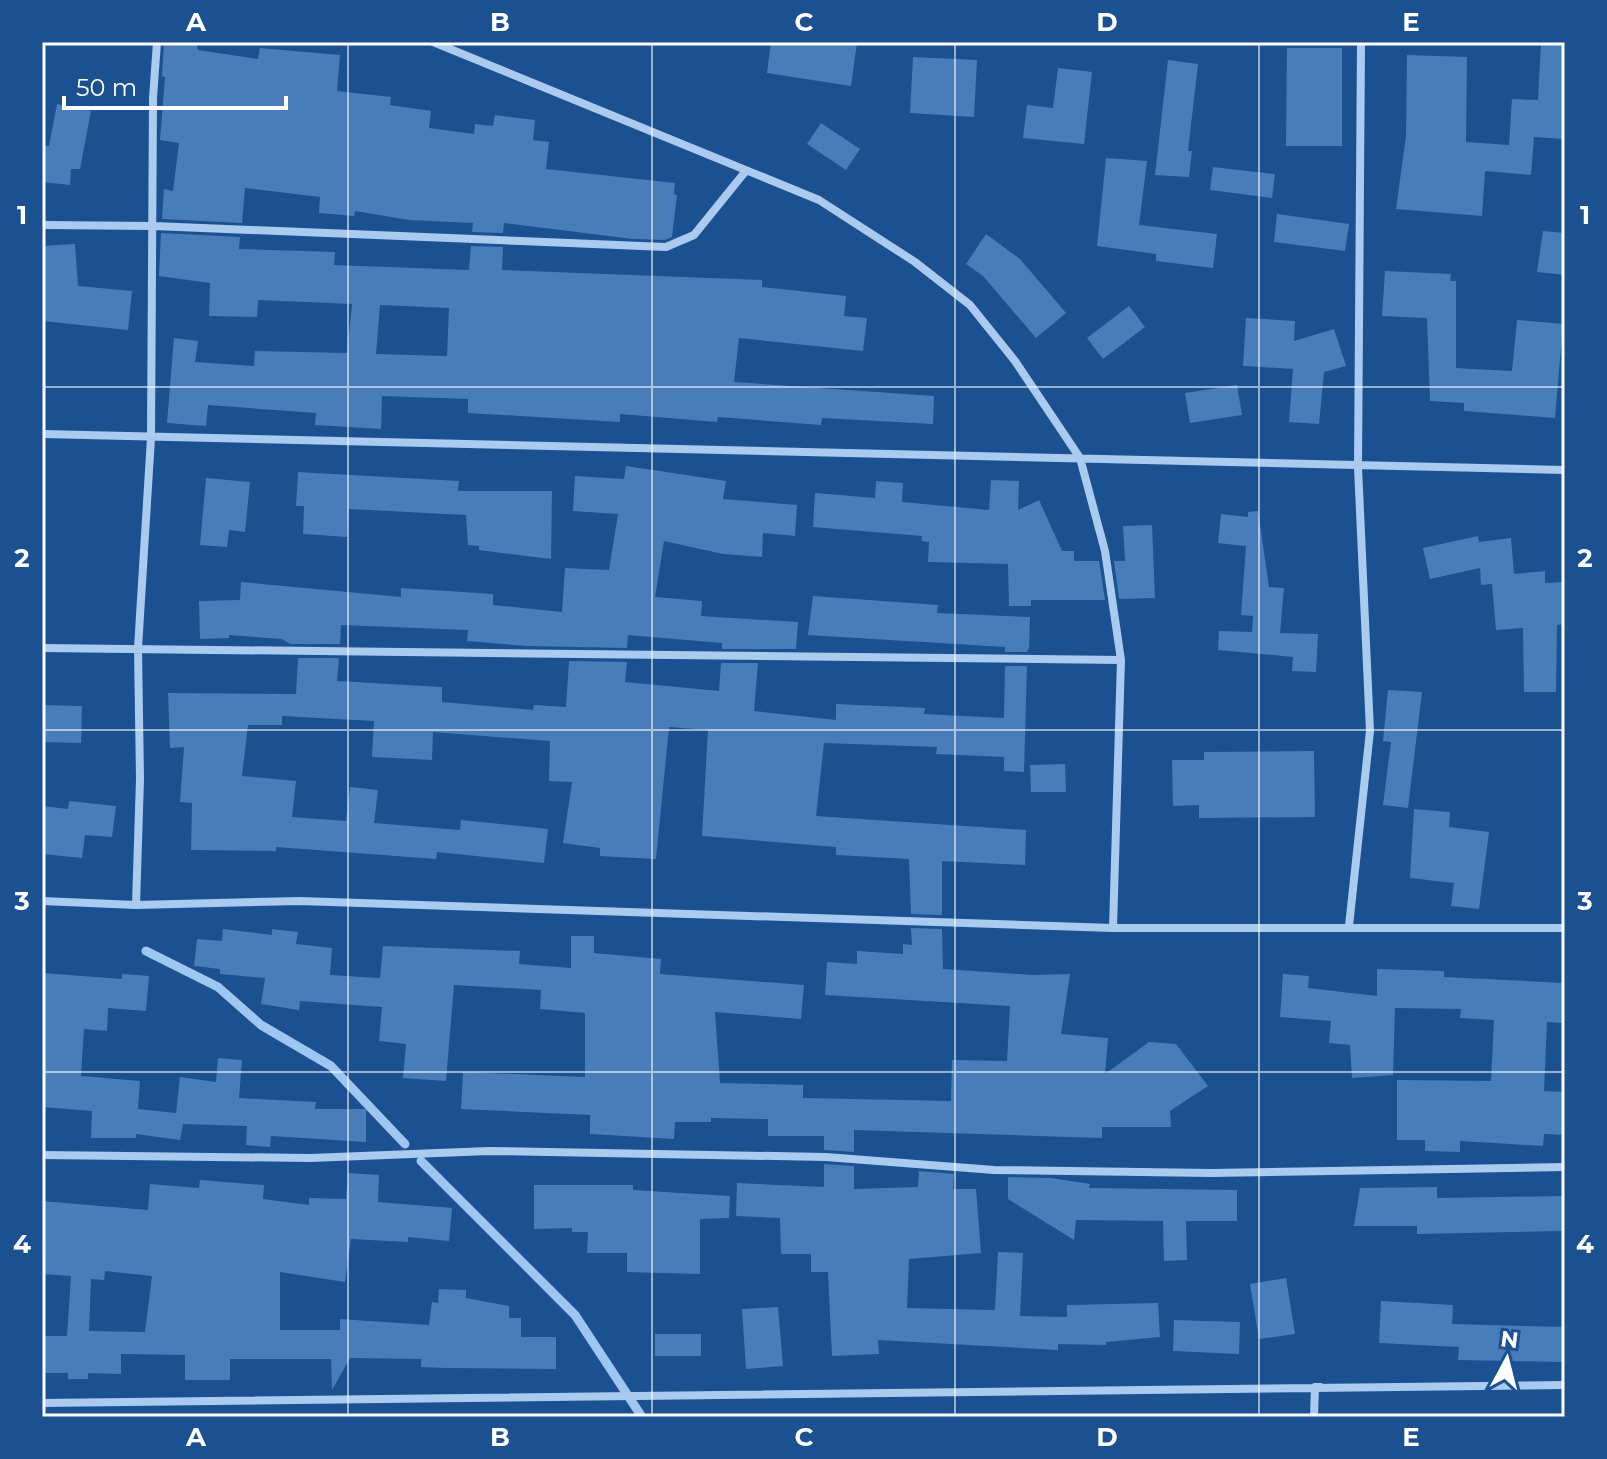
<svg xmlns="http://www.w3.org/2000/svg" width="1607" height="1459" font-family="Montserrat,sans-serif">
<rect width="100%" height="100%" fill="#1b5191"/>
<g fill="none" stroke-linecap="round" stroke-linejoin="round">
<path stroke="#9dc6f1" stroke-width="9" d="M146,951l72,36 43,38 70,41 74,78
M421,1161l154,154 67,102"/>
</g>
<path fill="#487dba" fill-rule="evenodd" d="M164,42h32l2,8 60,9 2,-11 80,7 -3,36 54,6 -1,8 41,6 -2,17 45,6 1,-10 18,2 2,-11 40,5 -2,20 16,2 -3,27 129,14 -1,11 3,1 -5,42 -7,3 -32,-1 -129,-16 -1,10 -31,-1 1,-9 -64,-3 -54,-9 -1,5 -35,-3 1,-16 -75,-9 -3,35 -80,-4 2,-30 9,2 6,-48 -19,-3 5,-63 -3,-1z
M771,42h86l-6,44 -84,-13z
M1541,43l24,1 -2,95 -29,-2 -3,38 -46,-4 -3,45 -86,-7 10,-73 1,-81 60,2 -1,85 43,3 3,-46 26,1z
M1287,48h55v98h-56z
M913,57l64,3 -3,57 -64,-4z
M1168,60l30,4 -10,87h4l-3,26 -34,-2z
M1058,68l34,4 -8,72 -61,-6 4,-33 26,3z
M57,104l34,7 -11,58h-9l-1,16 -28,-3v-36h7z
M821,123l39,26 -14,21 -39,-26z
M1106,158l41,3 -8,64 78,9 -4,34 -57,-7v-7l-59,-8z
M1213,167l62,7 -3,24 -62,-8z
M1277,214l72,10 -4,27 -71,-9z
M1543,231l22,2v42l-28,-3z
M161,233l79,4 -1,12 96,3 -1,13 135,5 2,-24 32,1 -1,23 260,10v7l84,9 -2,20 23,2 -4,33 -124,-13 -5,44 200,14 -1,28 -111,-6 -1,7 -103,-8 -1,5 -97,-8v8l-152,-9v-14l-86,-3 -1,33 -66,-4 1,-12 -108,-8 -2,21 -39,-3 7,-85 24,3 -3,21 59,4 1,-15 92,2 5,-49 -94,-4 -1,17 -48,-1 1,-33 -51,-7zM380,305l69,3 -2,48 -71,-2z
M986,234l34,25 46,54 -30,25 -53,-62 -17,-12z
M75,244l3,42 54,5 -4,39 -86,-9v-75z
M1385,271l66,3 -1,7h6v87l56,3 5,-51 46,4 -8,94 -91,-7v-8l-34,-2 -3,-83 -45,-2z
M1129,306l16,21 -42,32 -16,-21z
M1246,318l49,3 -1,20 40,-12 12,37 -22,6 -5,52 -30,-2 4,-53 -50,-3z
M1237,385l5,30 -52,8 -5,-30z
M626,466l100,15 -3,18 74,6 -2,31 -32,-3 -1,24 -39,-3 -59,-13 -9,56 47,4 -1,15 97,6 -2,27h-74v-6l-94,-8 -1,13 -100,-2 -60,-5 1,-11 -127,-5 -1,19h-50l-8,-5 -53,-4v3l-29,1 -1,-38 41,-1 1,-18 160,15v-9l92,6v11l69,7 3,-44 44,2 9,-56 -45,-3 2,-35 49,3z
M298,472l161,9 -1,10h94l-1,68 -72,-9v-4l-11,-1 -2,-30 -117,-6 -2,28 -44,-3 1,-28h-8z
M206,478l44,4 -5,50 -16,-2 -2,17 -27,-2z
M991,480l28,1 -1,29 21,-10 23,51h12v10h25l6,39h-74v6h-22l-1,-42 -80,-2 1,-20 -7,-1v-5l-109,-9 2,-34 60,5 1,-17 27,2 -1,19 87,8z
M1258,511l11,76 15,1 -4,45 38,1 -2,38 -24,-1 1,-14 -75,-7 1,-19 33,1 1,-16 -12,-1 5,-69 -28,-3 3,-29 27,3v-5z
M1152,525l3,73 -36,1 -5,-38h11l-2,-35z
M1478,536l1,6 32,-4 3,36 31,-3v12l20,-1v42l-8,1 -1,67h-32l-1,-64 -27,2 -4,-46 -11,1 -1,-17 -50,11 -7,-31z
M813,596l125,9 -1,8 93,4 -1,31 -2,4h-22v-5l-197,-12z
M298,658h41l-2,23 105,6v15l91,8 1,-5 32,2 3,-46 58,1 -2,20 94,9 2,-28h37l-4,48 82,9v-16l89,4 -1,6 80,4 1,-52h22l-3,106 -20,-1v-14l-68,-3 1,-7 -113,-4 -8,73 210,14 -1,35 -83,-4v54l-31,-1 -2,-55 -73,-4v-8l-134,-11 6,-106 -39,-3 -13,132 -56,-3v-8l-37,-5 9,-61 -23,-1 1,-40 -117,-9 -1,28 -60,-3 2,-36 -92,-5v9h-34l-6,51 54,5 -4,36 54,4 4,-34 28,3 -4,33 86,7 1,-10 87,9 -4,34 -107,-11 -1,7 -160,-12v4l-85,-1 1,-47 -12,-1 4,-55 -14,1 -2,-55 128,1z
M1388,690l34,2 -14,116 -25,-3 8,-63 -8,-1z
M42,705l40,1 -1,37 -39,-1z
M1314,751l1,66 -116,1v-13l-26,1 -1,-46h32v-8z
M1065,764l1,28h-35l-1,-27z
M69,801l47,5 -4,31 -27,-2 -3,23 -40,-4v-48l26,3z
M1414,809l36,3 -1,15 40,5 -10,77 -28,-3 3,-23 -44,-5z
M911,928l31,1 1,40 90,6 37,-1 -9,60 47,4 -3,36 44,-32 27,2 32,42 -38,25 1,16h-69v11l-248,-8v22l-30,-2v-14h-56v-17l-57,-1v4h-36l-1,17 -84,-5v-19l-129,-6 2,-37 122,5v-64l-45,-4 1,-19 -87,-5 -8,96 -43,-3 3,-34 -27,-3 3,-34 -82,-6 -1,9 -38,-6 4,-26 -45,-4v-5l-26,-3 3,-27 25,2 1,-12 49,6v-6l26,3 -2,12 36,4 -2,27 50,3 3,-32 137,5 -1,13 52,4v-32h23v17l67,6 -1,15 144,11 -3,34 -86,-7 5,71 83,2v13l148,3 1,-41 55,1 3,-55 -185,-11 2,-33 30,2v-13l46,3v-10l9,1z
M1377,969l67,2v6l120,6 -2,40 -15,-1 -3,69 21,1v43l-21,-1 -1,12 -83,-5v11l-35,-1v-11h-28v-60l94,1 3,-61 -34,-2 1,-9 -66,-1 -2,67 -41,3 -2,-33 -21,-2 2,-22 -51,-4 3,-43 26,2 -1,12 69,8z
M42,973l80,6v-5l27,2 -3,35 -38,-3 -1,23 -23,-2 -3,47 59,5 -2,28 38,4 4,-36 36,5 2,-24 24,2 -3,38 77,4 -1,7h51v33l-95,-6 -1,11 -24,-2 1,-19 -64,-2 -3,16 -44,-6v4h-45l1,-27 -50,-4z
M824,1164l30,2v23l64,-2 1,-16 35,3 -1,15h23l5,64 -72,6 -2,49 88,2 3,-58 25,1 -3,63 47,1v-12l91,-2 2,34 -54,5v3l-48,-1v6l-180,-10 1,14 -47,2 -4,-84h-17v-18h-30l-1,-36 -44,-2 1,-33 87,4z
M348,1173l31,2 -1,27 74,6 -3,33 -41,-4v5l-57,-3 -6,43 -65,-10v58h60v-11l89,6 3,-23 6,1 1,-14 27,1v8l43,8v12h12v19h35v32l-110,-1 -25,-1v-8l-71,-1 -18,32 -1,-31h-101v21h-45v-25l-64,-1v20l-33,-1v6h-20v-6h-26v-37h25l4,-60 -29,-2v-73l106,9 2,-26 49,4 1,-8 64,5 -1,14 46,6v-7l37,1zM105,1271l47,5 -7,56 -56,-1 2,-52 13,1z
M1008,1177l43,1 39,6 -1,4 148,2v31h-51l1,39 -23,1 -1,-40 -87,-1 -2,20 -66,-41z
M534,1185h99v5l97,6 -1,22 -29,1v55l-73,-2v-19h-40l1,-21h-16v-4l-38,1z
M1437,1187v11l128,-2v35l-148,3v-8h-63l6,-38z
M1286,1278l9,56 -36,5 -9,-55z
M1381,1301l72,4 -1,19 113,3v35l-107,-2 1,-13 -80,-4z
M778,1307l5,59 -37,3 -4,-60z
M1174,1320l66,2 -1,32 -66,-3z
M655,1334h46v22h-46z"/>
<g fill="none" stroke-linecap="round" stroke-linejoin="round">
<path stroke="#aacbef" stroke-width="8" d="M433,42l386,158 96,62 55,43 45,56 65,97 25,93 16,109 -8,268
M42,225l112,1 512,21 28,-12 51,-63
M42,434l1523,36
M42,648l1079,12
M42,901l94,4 164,-4 813,27h452
M136,905l4,-126 -2,-131 13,-210 2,-340 4,-56
M1349,926l21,-195 -12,-264 3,-425
M42,1155l268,3 179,-7 337,6 168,13 217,3 354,-6
M42,1403l1523,-18
M1314,1417l1,-30h5"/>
</g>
<path fill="none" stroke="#fff" stroke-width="2" stroke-opacity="0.55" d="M348,42v1375M652,42v1375M955,42v1375M1259,42v1375M42,387h1523M42,730h1523M42,1072h1523"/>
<rect width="1607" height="1459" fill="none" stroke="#1b5191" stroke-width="88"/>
<g transform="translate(1507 1359) rotate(7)" stroke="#1b5191" stroke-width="6" paint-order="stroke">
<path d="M0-6L14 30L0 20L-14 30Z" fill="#ffffff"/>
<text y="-12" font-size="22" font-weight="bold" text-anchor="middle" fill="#ffffff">N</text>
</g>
<path d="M64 96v12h222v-12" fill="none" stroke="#ffffff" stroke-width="4"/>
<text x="76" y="96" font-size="24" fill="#ffffff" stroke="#1b5191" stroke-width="6" paint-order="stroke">50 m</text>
<rect x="44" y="44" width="1519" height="1371" fill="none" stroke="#fff" stroke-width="3"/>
<g font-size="26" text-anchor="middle" font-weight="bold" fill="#fff">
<text x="196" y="31">A</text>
<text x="500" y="31">B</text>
<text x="804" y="31">C</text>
<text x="1107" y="31">D</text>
<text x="1411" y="31">E</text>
<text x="22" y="224">1</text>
<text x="1585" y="224">1</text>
<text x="22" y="567">2</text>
<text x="1585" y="567">2</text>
<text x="22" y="910">3</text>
<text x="1585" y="910">3</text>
<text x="22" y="1253">4</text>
<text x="1585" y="1253">4</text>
<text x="196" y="1446">A</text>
<text x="500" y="1446">B</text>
<text x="804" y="1446">C</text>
<text x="1107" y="1446">D</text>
<text x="1411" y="1446">E</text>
</g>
</svg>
